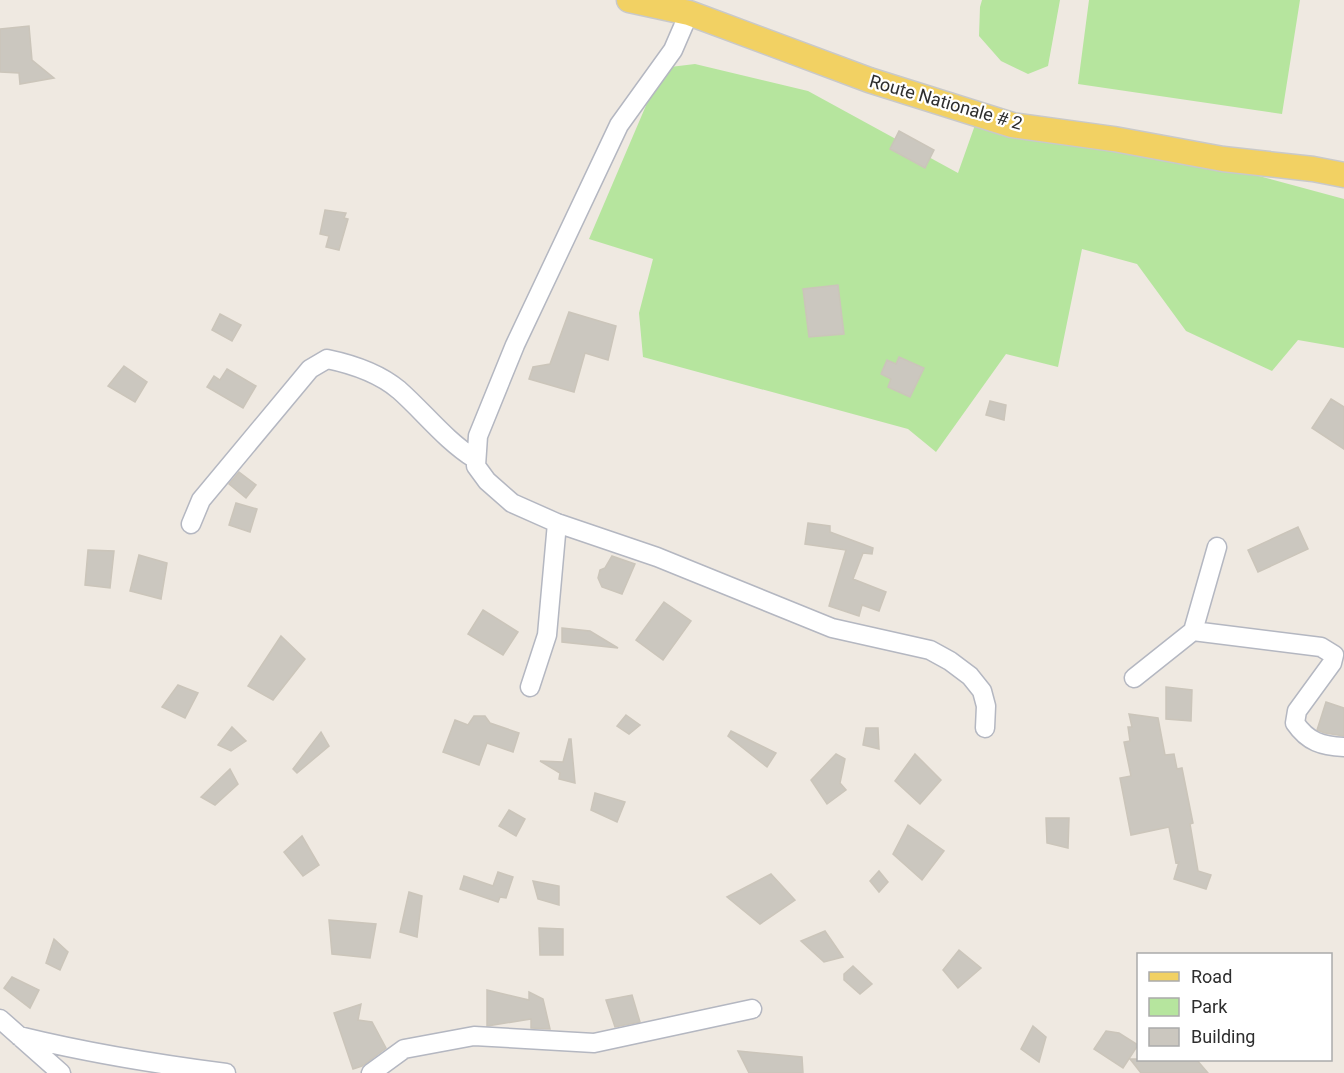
<svg xmlns="http://www.w3.org/2000/svg" width="1344" height="1073" font-family="Roboto,sans-serif">
<rect width="100%" height="100%" fill="#efe9e1"/>
<path fill="#b6e59e" d="M982,0h78l-12,66 -20,8 -27,-13 -22,-25 1,-29z
M1089,0h211l-18,114 -204,-30z
M695,64l113,27 150,82 17,-48 265,46 104,28v149l-46,-8 -26,31 -86,-40 -49,-67 -55,-15 -24,118 -52,-13 -70,98 -28,-23 -265,-72 -4,-44 14,-54 -64,-20 73,-171z"/>
<path fill="#cbc7bf" stroke="#cbc5ba" stroke-width="1.5" d="M29,26l3,34 22,18 -34,6 -1,-11 -19,-1v-43z
M899,131l35,19 -9,18 -35,-19z
M325,210l21,3 -2,5 4,1 -9,31 -13,-3 3,-11 -9,-2z
M838,285l6,49 -35,3 -6,-48z
M569,312l47,14 -8,34 -23,-7 -11,39 -45,-13 4,-12 17,-3z
M220,314l21,11 -9,16 -20,-11z
M899,357l25,11 -14,29 -22,-10 3,-8 -10,-5 6,-14 9,4z
M124,366l23,16 -12,20 -27,-16z
M227,369l29,17 -13,22 -36,-21 7,-11 6,4z
M1331,399l13,8v42l-32,-21z
M990,401l16,4 -2,15 -18,-5z
M239,472l17,13 -10,13 -17,-14z
M236,503l21,6 -7,23 -21,-7z
M808,523l22,3v6l43,16 -1,6 -9,-1 -10,26 33,13 -7,19 -17,-6 -3,11 -30,-10 17,-56 -41,-6z
M1298,527l10,22 -50,23 -10,-22z
M88,550l26,1 -4,37 -25,-3z
M139,555l28,8 -6,36 -31,-8z
M612,556l23,8 -13,30 -20,-7 -4,-9 2,-8 5,-2z
M664,602l27,19 -28,39 -27,-20z
M483,610l35,22 -15,23 -35,-21z
M562,628l28,3 28,17 -56,-6z
M281,636l24,23 -32,41 -25,-14z
M178,685l20,8 -13,25 -23,-11z
M1166,687l26,3 -1,31 -25,-2z
M1326,702l18,6v28l-19,-3 -8,-3z
M1129,714l29,4 7,37 9,-1 3,15 5,-1 11,55 -3,1 8,47 13,4 -5,14 -32,-10 5,-17 -3,1 -7,-36 -38,8 -11,-57 11,-2 -7,-34 6,-1 -2,-14h4z
M626,715l14,10 -11,9 -12,-8z
M474,716h11l5,7 29,10 -6,19 -26,-9 -8,22 -36,-13 12,-32 13,5z
M232,727l14,14 -15,10 -13,-6z
M866,728h12l1,21 -16,-4z
M731,731l45,22 -9,14 -39,-31z
M321,732l8,14 -32,27 -4,-4z
M569,739h2l4,44 -16,-4 1,-6 -20,-12 23,1z
M836,754l9,5 -5,24 6,7 -19,14 -16,-24z
M915,754l26,26 -21,24 -25,-23z
M230,769l8,15 -23,21 -14,-8z
M595,793l30,9 -8,20 -26,-12z
M509,810l16,9 -9,17 -17,-10z
M1046,818h23l-1,30 -21,-5z
M908,825l36,26 -22,29 -29,-26z
M302,836l17,29 -16,11 -19,-24z
M879,871l9,11 -9,10 -9,-11z
M498,872l15,5 -7,21 -6,-1 -2,5 -38,-13 4,-13 29,10z
M771,874l24,26 -35,24 -33,-27z
M533,881l26,5v19l-21,-6z
M409,892l13,4 -5,41 -17,-5z
M329,920l47,4 -6,34 -38,-4z
M539,928l24,1v26h-23z
M825,931l18,26 -19,5 -23,-21z
M54,939l14,13 -8,18 -14,-7z
M959,950l22,18 -23,20 -15,-18z
M853,966l19,18 -12,10 -16,-14v-6z
M12,977l27,13 -9,18 -26,-20z
M487,990l42,10v-8l14,7 7,30 -19,-1v-9l-44,7z
M632,995l8,27 -25,5 -9,-27z
M361,1004l-3,16 14,2 14,26 -24,18 -9,3 -19,-56z
M1033,1026l13,11 -7,25 -18,-13z
M1106,1031l13,2 19,12 -15,23 -29,-19z
M738,1051l64,6 1,16h-54z
M1130,1059h66l12,14h-67z"/>
<g fill="none" stroke-linecap="round" stroke-linejoin="round">
<defs>
<path id="minor" d="M689,13l-16,37 -54,75 -104,220 -37,91 -2,30 11,15 25,22 45,20 100,34 175,71 98,22 20,11 20,15 12,15 4,15 -1,22
M191,524l10,-24 109,-131 17,-10c24,5 53,15 72,31 26,23 46,50 76,69
M1193,631l24,-84
M1134,678l59,-47 128,16 13,8 -2,8 -35,48 -2,12c13,19 27,23 49,24
M530,687l17,-52 10,-112
M0,1019l61,54
M19,1036c69,17 137,28 207,37
M371,1073l33,-24 70,-13 120,7 158,-34"/>
<path id="major" d="M629,0l60,13 180,67 143,45 102,14 109,20 90,10 31,6"/>
</defs>
<use href="#minor" stroke="#b4b7c1" stroke-width="21"/>
<use href="#major" stroke="#c9c9c9" stroke-width="27"/>
<use href="#minor" stroke="#fff" stroke-width="18"/>
<use href="#major" stroke="#f2d163" stroke-width="24"/>
</g>
<g text-anchor="middle" dominant-baseline="central" stroke-width="4.5" stroke-linejoin="round" paint-order="stroke">
<g font-size="18" fill="#2e2e2e" stroke="#fff">
<text transform="translate(946 102) rotate(16)">Route Nationale # 2</text>
</g>
</g>
<rect x="1137" y="953" width="195" height="108" fill="#ffffff" stroke="#ababab" stroke-width="1.5"/>
<rect x="1149" y="972" width="30" height="9" fill="#f2d163" stroke="#ababab" stroke-width="1.5"/>
<text x="1191" y="983" font-size="18" fill="#2e2e2e">Road</text>
<rect x="1149" y="998" width="30" height="18" fill="#b6e59e" stroke="#ababab" stroke-width="1.5"/>
<text x="1191" y="1013" font-size="18" fill="#2e2e2e">Park</text>
<rect x="1149" y="1028" width="30" height="18" fill="#cbc7bf" stroke="#ababab" stroke-width="1.5"/>
<text x="1191" y="1043" font-size="18" fill="#2e2e2e">Building</text>
</svg>
